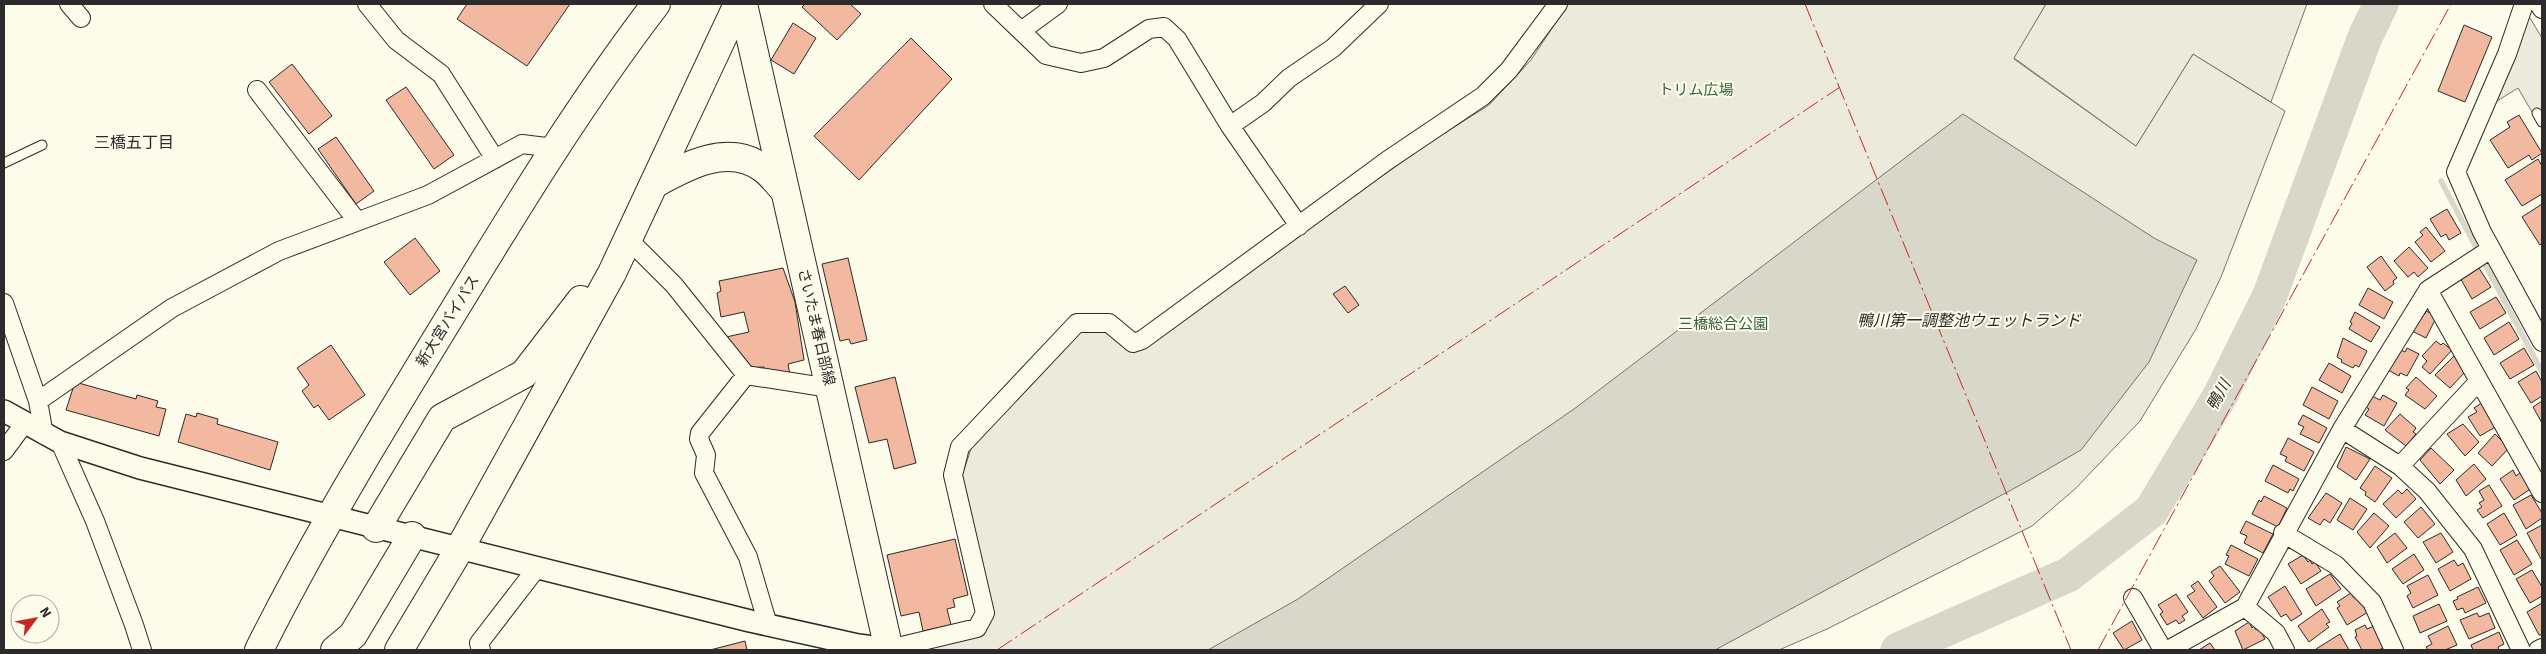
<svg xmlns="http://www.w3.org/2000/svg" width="2546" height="654" font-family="'Source Sans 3','Noto Sans JP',sans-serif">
<rect width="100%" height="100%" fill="#fdfbea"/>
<path fill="#ecebdb" stroke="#74746e" d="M1568,4h478l-32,55 122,87 57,-92 92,57 -64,166 -25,52 -56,92 -65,68 -43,37 -205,103 -48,21h-868l69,-18 -18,-156 10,-30 111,-117 23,-1 33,21 287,-204 63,-40 42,-45z
M2524,8l18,30v76l-3,-6 -7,4 -14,-24 -29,18z"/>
<path fill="#eceadb" stroke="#74746e" d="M2046,4h261l-36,98 -78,-48 -57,92 -122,-88z"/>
<path fill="#d8d7c9" stroke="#74746e" d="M1963,114l191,124 43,22 -48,102 -68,88 -57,33 -309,167h-507l90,-51 276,-190z"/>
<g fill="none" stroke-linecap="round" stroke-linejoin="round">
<path stroke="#d8d7c9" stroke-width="5.5" d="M2441,181l101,191"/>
<path stroke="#d8d7c9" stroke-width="35" d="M1898,650l170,-75 83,-64 69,-115 50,-101 95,-258 16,-33"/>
</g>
<path fill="#f2b8a0" stroke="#2b2b2b" d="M467,4h103l-43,62 -70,-47z
M805,4h45l11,10 -24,26 -35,-33z
M793,23l23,15 -22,36 -23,-14z
M2464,25l28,12 -27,65 -27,-11z
M911,38l41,41 -93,101 -45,-44z
M292,64l40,52 -23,18 -40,-52z
M406,87l48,68 -20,14 -48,-69z
M2519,115l23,38 -10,7 -3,-5 -21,13 -18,-28 20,-13 -3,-5z
M336,137l38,54 -18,13 -38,-55z
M2538,159l4,7v28l-20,12 -17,-26z
M2542,204v39l-2,2 -18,-28z
M2447,209l14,24 -12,7 -3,-6 -5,3 -11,-18z
M2426,227l19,24 -14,11 -16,-20 8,-7 -3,-3z
M415,238l25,33 -30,24 -26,-33z
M2409,247l19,21 -10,9 -4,-5 -6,5 -14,-16z
M2381,256l16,22 -4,3 1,3 -9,7 -18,-24z
M848,258l19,82 -16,4 -2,-5 -9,2 -18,-77z
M2477,265l14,22 -19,12 -13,-23z
M783,268l12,34 9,58 -16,4 2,11 -25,-5 -1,-3 -19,1 -19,-31 23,-5 -5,-20 -23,5 -4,-24 4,-2 -2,-10z
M1345,286l14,19 -11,8 -15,-19z
M2368,288l25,14 -9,17 -25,-14z
M2496,297l10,16 -26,16 -10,-17z
M2418,310l7,4 1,-3 11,5 -11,22 -18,-9z
M2355,312l25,15 -9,15 -22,-13 3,-6 -2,-1z
M2509,322l10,17 -25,16 -10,-17z
M2343,338l24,13 -8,16 -4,-2 -2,3 -12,-6 1,-2 -5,-3z
M2436,341l5,4 2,-2 9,7 -22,24 -8,-7 5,-6 -5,-5z
M331,345l34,50 -36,25 -11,-15 -4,3 -12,-17 7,-6 -12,-17z
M2407,348l12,6 -12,22 -7,-3 -1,3 -11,-6 11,-21 6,3z
M2524,348l10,17 -24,14 -10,-16z
M2455,355l10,11 1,5 -16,17 -15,-13z
M2329,363l22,13 -9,17 -23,-13z
M2536,371l6,11v14l-11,7 -13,-21z
M895,377l21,86 -22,6 -7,-30 -18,4 -14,-56z
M2416,377l21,19 -12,13 -20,-14 4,-5 -3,-2z
M75,382l61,17 1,-4 21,6 -2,6 10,2 -7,27 -93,-26z
M2312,387l26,14 -9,18 -26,-14z
M2383,395l14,8 -13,23 -19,-11 4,-6 -3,-2 6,-11 8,4z
M2542,401v22l-9,-16z
M2483,402l14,24 -17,10 -12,-19 9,-5 -3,-4z
M197,413l21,6 -1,5 61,18 -8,28 -92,-28 8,-28 10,3z
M2400,414l16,14 -3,4 3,2 -10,12 -21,-16z
M2303,415l24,13 -8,15 -19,-9 4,-7 -6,-3z
M2463,424l16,18 -14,14 -18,-22z
M2495,434l14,14 -17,18 -14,-13z
M2288,438l26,14 -10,19 -19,-10 2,-4 -7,-3z
M2346,447l24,12 -14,21 -19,-13z
M2431,448l23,22 -14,14 -20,-24z
M2474,464l12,15 -20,17 -10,-16z
M2273,465l26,14 -6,12 -3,-2 -2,4 -23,-12z
M2375,466l17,12 -17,24 -10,-7 1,-3 -6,-4z
M2513,470l3,6 5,-4 11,16 -18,12 -14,-21z
M2489,485l13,21 -19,12 -6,-8 5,-3 -3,-4 5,-3 -5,-9z
M2407,489l9,10 -20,19 -13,-14 15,-14 4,4z
M2326,493l16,10 -12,20 -6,-4 -4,6 -12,-7z
M2531,495l11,18v5l-16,11 -13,-24z
M2264,496l23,12 -9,19 -26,-13 7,-14 2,2z
M2350,498l17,11 -14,21 -16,-10z
M2421,507l14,17 -17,14 -14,-16z
M2374,513l15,13 -19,22 -13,-16z
M2504,513l13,22 -17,10 -13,-21z
M2246,521l27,13 -10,19 -19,-10 3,-7 -7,-3z
M2542,525v33l-1,1 -14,-26z
M2395,533l12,15 -20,15 -10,-16z
M2441,533l12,19 -17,11 -13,-21z
M955,539l13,56 -15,4 2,8 -8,2 4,16 -28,6 -4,-19 -18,4 -14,-61z
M2517,540l15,24 -18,11 -14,-25z
M2231,545l27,14 -9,17 -24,-12 4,-8 -3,-1z
M2414,554l10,16 -21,14 -11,-15z
M2303,555l5,7 2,-2 2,4 3,-2 6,9 -20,13 -13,-20z
M2454,560l4,6 5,-3 8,16 -21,12 -12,-22z
M2220,566l20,26 -15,11 -16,-22 5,-5 -3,-4z
M2532,570l10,17v9l-12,7 -14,-24z
M2330,574l11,15 -25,17 -10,-17z
M2428,575l10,20 -25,13 -6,-12 4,-3 -4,-7z
M2198,581l19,26 -14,11 -16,-22 8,-5 -4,-5z
M2285,586l17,28 -11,7 -5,-7 -5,3 -13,-20z
M2478,587l8,16 -21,10 -2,-5 -6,2 -4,-9 5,-2 -1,-2z
M2351,593l3,5 3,-2 11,16 -21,13 -10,-17 3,-2 -3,-4z
M2176,594l12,18 -6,4 3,4 -6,4 -3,-4 -9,5 -7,-11 3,-2 -5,-7z
M2542,603v32h-3l-12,-23z
M2439,604l8,17 -27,12 -7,-17z
M2322,609l8,13 -4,2 3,3 -20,15 -11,-16z
M2477,613l2,4 10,-4 6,15 -26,11 -9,-19z
M2132,621l10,19 -18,10 -11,-17z
M2249,622l3,6 2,-2 2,4 3,-2 6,11 -22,11 -8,-19z
M2365,625l2,4 7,-3 11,21 -6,3h-17l-7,-13 2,-1 -2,-6z
M2448,626l9,19 -12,5h-17l-2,-3 6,-3 -4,-8z
M2499,632l5,12 -6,3 1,3h-26l-2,-5z
M2340,634l9,16h-32l-1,-1z
M745,641l2,9h-37z
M2210,643l5,7h-16z"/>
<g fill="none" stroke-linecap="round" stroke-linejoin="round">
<defs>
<path id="service" d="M2537,113l5,9
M4,163l38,-18"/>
<path id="minor" d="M69,4l12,14
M367,4l29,36 45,34 54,85
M993,4l53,51 35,8 23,-5 45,-29 15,-2 13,12 53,87 69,100
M2524,4l-17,50 -51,118 26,60 60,110
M2539,4l3,5
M1021,31l37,-27
M257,90l100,131
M1230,126l33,-23 26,-25 44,-30 46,-44
M628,239l46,46 72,90 84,13
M2428,290l114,203
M4,303l34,98 6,34
M746,375l-46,58 -1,6 7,16 -2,18 44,84 20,68
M38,401l134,-93 107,-57 149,-56 94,-51 32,4
M2342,429l58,37 27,25 46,58 48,101
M60,442l35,79 39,104 8,25
M4,451l20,-27
M2400,466l79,-85
M2283,533l53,32 36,37 22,48
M2133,598l30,52
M2245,607l31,26 9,17
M889,649l88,-21 8,-15 -32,-138 7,-28 117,-124h32l24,20 9,-3 246,-180 95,-64 26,-26 49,-66
M481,650l-2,-7 57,-74
M2168,650l77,-43 97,-178 86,-139 63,-41
M2538,650l4,-2"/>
<path id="tertiary" d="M4,411l56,31 80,26 610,153 108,24 31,4"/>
<path id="primary" d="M743,4l146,646
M654,184c32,-18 75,-42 110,-15 8,6 14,15 21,22"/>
<path id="trunk" d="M376,528l66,-110 82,-44 57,-74
M259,650c58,-116 126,-227 194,-338 64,-105 128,-210 203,-308
M335,650l18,-15 59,-99
M399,650l61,-102 152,-275 126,-269"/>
</defs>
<use href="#service" stroke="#2b2b2b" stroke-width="11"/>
<use href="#minor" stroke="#2b2b2b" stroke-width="20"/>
<use href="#tertiary" stroke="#2b2b2b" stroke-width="24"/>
<use href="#primary" stroke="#2b2b2b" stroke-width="30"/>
<use href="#trunk" stroke="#2b2b2b" stroke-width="30"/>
<use href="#service" stroke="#fdfbea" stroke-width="9"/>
<use href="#minor" stroke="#fdfbea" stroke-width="18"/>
<use href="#tertiary" stroke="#fdfbea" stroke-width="21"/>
<use href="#primary" stroke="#fdfbea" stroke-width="28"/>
<use href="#trunk" stroke="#fdfbea" stroke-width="28"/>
<path stroke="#c62828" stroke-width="1" stroke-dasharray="18 4 2.5 4" stroke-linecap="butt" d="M1805,4l266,646
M997,650l843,-563
M2098,650l353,-646"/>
</g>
<g text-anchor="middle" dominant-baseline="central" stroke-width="4" stroke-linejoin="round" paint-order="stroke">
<g font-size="15" fill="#34623c" stroke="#fdfbea">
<text x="1696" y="90">トリム広場</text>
<text x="1723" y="324">三橋総合公園</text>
</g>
<g font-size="15" fill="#2b2b2b" stroke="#fdfbea">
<text transform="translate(448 321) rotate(-58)">新大宮バイパス</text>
<text transform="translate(816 327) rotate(77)">さいたま春日部線</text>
</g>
<g font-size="16" fill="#2b2b2b" stroke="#fdfbea">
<text x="134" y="143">三橋五丁目</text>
</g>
<g font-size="16" font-style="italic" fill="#2b2b2b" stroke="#fdfbea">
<text x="1969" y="321">鴨川第一調整池ウェットランド</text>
<text transform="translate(2219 395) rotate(-61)">鴨川</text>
</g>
</g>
<rect width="2546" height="654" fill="none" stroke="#2b2b2b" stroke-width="10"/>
<g transform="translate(35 619) rotate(58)"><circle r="24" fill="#fdfbea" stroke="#a9a89e"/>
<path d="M0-4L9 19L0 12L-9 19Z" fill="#c62828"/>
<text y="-8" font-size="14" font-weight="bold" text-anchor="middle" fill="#2b2b2b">N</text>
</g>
</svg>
